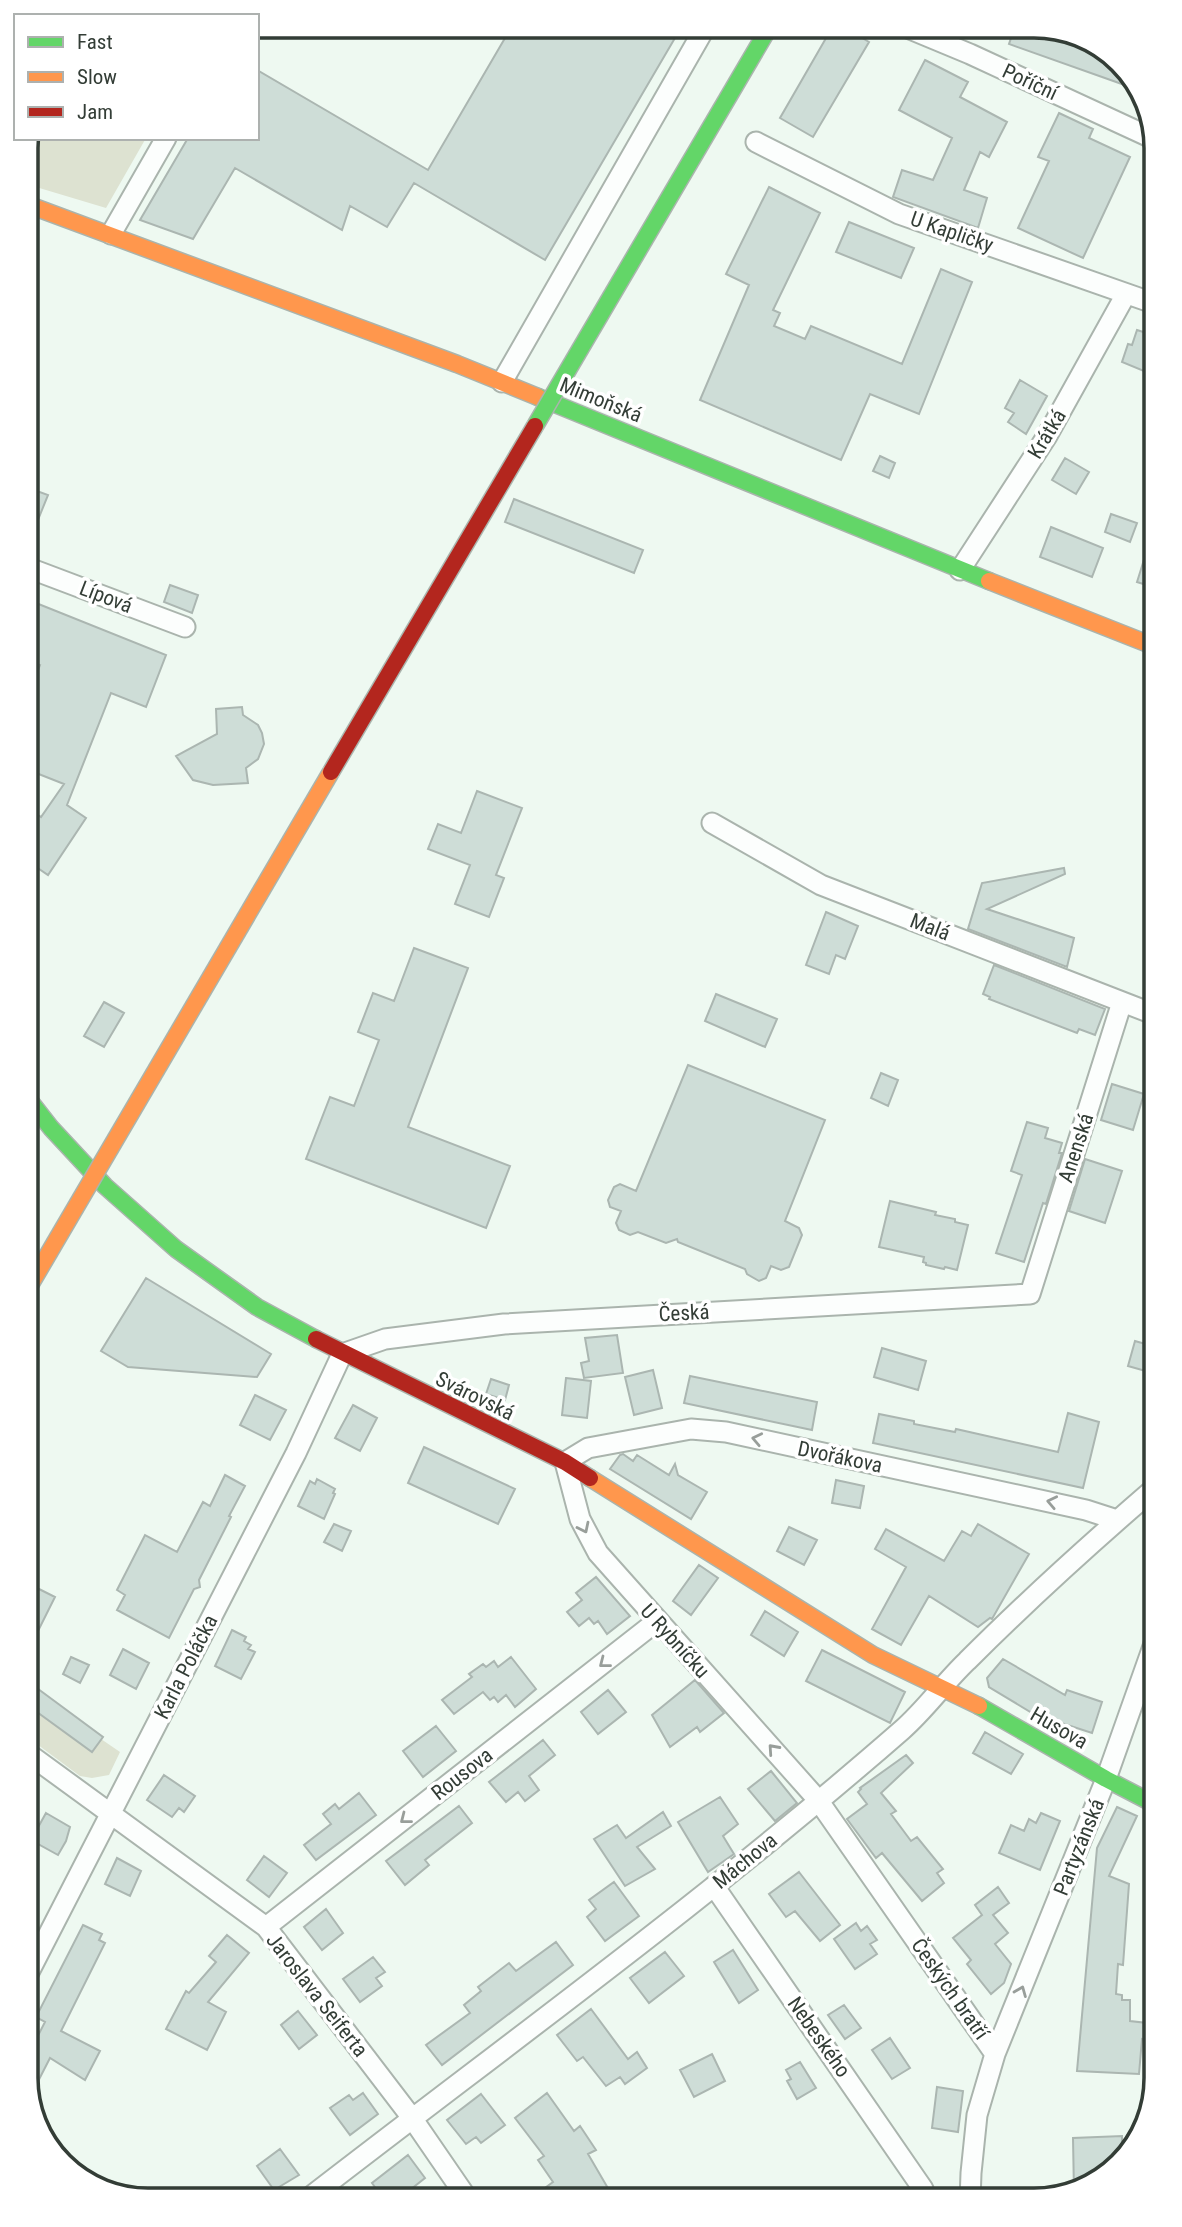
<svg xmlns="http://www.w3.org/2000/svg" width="1182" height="2227" font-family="'Roboto Condensed',sans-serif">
<rect width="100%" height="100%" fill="#eef9f1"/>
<path fill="#dde2d1" d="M28,138h118l-40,70 -80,-24z
M26,1703l65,49 10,-13 19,13 -11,23 -17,3 -12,-2 -54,-40z"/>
<path fill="#ceddd7" stroke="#abb6b1" stroke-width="2" d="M512,26h170l-137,234 -131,-77 -27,44 -37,-21 -8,24 -107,-62 -42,71 -53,-19 48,-82h69v-68l171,100z
M833,26h9l27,16 -56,95 -33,-19z
M1015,27h26l61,20 34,42 -127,-45z
M925,60l43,22 -8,15 47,25 -18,35 -9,-5 -16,38 23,8 -9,30 -85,-31 9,-27 31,10 19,-42 -53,-28z
M1059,113l34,16 -4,9 41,19 -47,101 -65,-30 31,-67 -11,-4z
M769,187l51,26 -47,97 7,3 -6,13 31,13 6,-13 91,38 39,-95 31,13 -53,132 -49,-20 -29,66 -141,-60 49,-115 -23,-11z
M849,222l65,26 -13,30 -65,-26z
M1137,330l19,6v40l-34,-14 6,-18 4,1z
M1020,380l27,16 -21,38 -18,-12 6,-9 -9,-5z
M880,456l15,7 -6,15 -16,-7z
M1065,458l24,14 -13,22 -24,-14z
M26,487l22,8 -21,52h-1z
M514,499l129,51 -9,23 -129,-51z
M1111,514l26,9 -7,19 -25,-10z
M1051,527l52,21 -11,29 -52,-20z
M1152,534h4v54l-19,-6z
M170,585l28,10 -6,18 -28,-11z
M31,601l135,54 -20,52 -35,-14 -44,112 19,13 -38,57 -22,-15v-53l15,10 23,-33 -38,-15v-68l14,-36 -14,-5v-48z
M242,707l1,8 15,10 4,8 2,11 -6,15 -12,9 2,15 -35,2 -20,-5 -17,-24 41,-22 -1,-25z
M477,791l45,17 -26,67 8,3 -15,39 -34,-13 15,-39 -42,-16 10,-25 23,9z
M1064,868l1,6 -78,35 87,29 -7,29 -99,-38 14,-46z
M826,912l32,14 -13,33 -9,-4 -7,19 -23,-9z
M414,948l54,20 -60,159 102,39 -24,62 -180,-69 24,-62 24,9 25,-66 -21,-8 15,-39 21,8z
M994,965l111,44 -10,26 -16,-6 -2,4 -88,-34 1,-2 -7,-3z
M716,994l61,25 -12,28 -60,-26z
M104,1002l20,11 -20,34 -20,-11z
M688,1065l137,55 -40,101 14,7 3,7 -13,32 -8,3 -10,-4 -5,12 -7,3 -12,-7 -2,-5 -67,-27 -1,-3 -11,4 -28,-11 -8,3 -11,-5 -3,-7 5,-12 -11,-4 -2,-7 6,-13 6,-3 16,7z
M881,1073l17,7 -10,26 -17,-8z
M1112,1084l32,10 -11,36 -32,-10z
M1027,1122l21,6 -3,10 17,5 -3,10h3l-16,51 -3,-1 -19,59 -28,-9 26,-78 -11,-4z
M1085,1159l37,12 -17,52 -36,-12z
M890,1201l46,11 -1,3 20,4v3l13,3 -11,45 -12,-3 -1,2 -18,-4v-2l-3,-1 1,-5 -45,-10z
M146,1278l125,76 -14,23 -129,-10 -27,-16z
M617,1335l6,38 -39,5 -3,-15 8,-2 -4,-23z
M1135,1341l21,6v27l-28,-8z
M882,1348l44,13 -8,29 -44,-13z
M653,1370l9,38 -28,7 -9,-38z
M690,1376l127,26 -5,28 -128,-27z
M566,1378l25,3 -4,37 -25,-3z
M491,1379l18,6 -4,15 -19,-6z
M255,1395l31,15 -16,30 -30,-15z
M353,1405l24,13 -17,33 -25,-13z
M1068,1413l31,9 -16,66 -210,-45 6,-29 35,7v3l41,8 1,-3 102,23z
M424,1447l91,42 -17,35 -90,-41z
M623,1454l10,7 4,-6 32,20 6,-11 3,11 29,17 -16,27 -81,-50 10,-14z
M225,1475l20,11 -16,30 2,1 -32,63 1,7 -6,2 -25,49 -52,-28 8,-15 -8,-5 28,-55 32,17 26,-50 7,4z
M317,1479l18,10 -2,4 2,1 -11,25 -26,-13 12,-25 5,3z
M836,1480l28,6 -4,22 -28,-5z
M334,1524l17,7 -9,20 -18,-9z
M978,1524l51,30 -37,65 -2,-1 -12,9 -49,-31 -28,49 -29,-16 34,-62 -31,-18 11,-20 58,32 18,-30 9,5z
M789,1527l28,13 -13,25 -27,-14z
M699,1565l19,13 -27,37 -18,-14z
M596,1577l34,39 -23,18 -9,-13 -4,3 -5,-6 -10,8 -12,-14 15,-12 -6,-7z
M39,1589l16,8 -29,58v-41z
M765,1611l33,21 -14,24 -33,-21z
M232,1630l14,7 -2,4 7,4 -3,4 7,3 -14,27 -26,-13z
M123,1649l26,14 -13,26 -26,-14z
M822,1650l83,42 -15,31 -84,-42z
M71,1657l18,8 -9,18 -17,-9z
M511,1657l25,32 -21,18 -9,-12 -8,7 -4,-5 -4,3 -7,-8 -29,22 -12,-14 30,-23 -3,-3 14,-10 3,3 8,-6 4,6z
M1003,1659l62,36 2,-5 35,12 -10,31 -49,-16 -1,2 -53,-32 -2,-9z
M26,1680l77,57 -11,15 -66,-48z
M695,1680l29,33 -24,19 -3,-5 -27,20 -18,-32z
M608,1690l18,22 -28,22 -17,-22z
M436,1726l20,25 -33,26 -20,-26z
M985,1732l38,22 -12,20 -38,-21z
M543,1740l12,15 -26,21 10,14 -14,11 -7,-9 -12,10 -17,-20z
M906,1755l7,8 -32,30 15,18 -5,3 20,27 6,-4 26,32 -6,4 7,10 -22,18 -40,-48 -6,5 -29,-39 20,-15 -9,-12 3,-3 -1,-1z
M771,1771l26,32 -22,18 -27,-32z
M164,1775l31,21 -11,16 -5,-4 -7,9 -25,-17z
M359,1793l17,22 -60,45 -12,-15 27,-21 -8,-10 12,-10 4,5z
M720,1797l18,27 -15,12 11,18 -26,18 -30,-50z
M459,1806l13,17 -47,37 4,5 -24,20 -19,-24z
M1117,1807l20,9 -28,60 20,8 -6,81 -5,-1 -2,30 6,1v5h8v21l26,3v17l-14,-2 -3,35 -62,-3 20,-223z
M663,1812l8,14 -34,21 18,22 -30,17 -31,-47 23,-14 9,13z
M46,1813l24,14 -4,14 -8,14 -27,-15z
M1041,1813l19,8 -20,49 -41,-17 12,-28 13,6 5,-12 7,4z
M264,1856l23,17 -18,24 -22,-17z
M117,1858l24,13 -11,25 -25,-12z
M799,1872l41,53 -20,16 -25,-30 -9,6 -17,-23z
M614,1882l25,34 -34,25 -18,-24 9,-8 -7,-9z
M998,1887l11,16 -16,12 15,18 -13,11 16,20 -7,19 -13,11 -24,-30 4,-4 -18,-22 29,-23 -7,-10z
M326,1909l17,24 -21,17 -18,-23z
M856,1923l5,8 6,-5 10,14 -7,4 7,10 -22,15 -21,-30z
M83,1925l19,9 -3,6 6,3 -44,88 39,20 -15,29 -35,-22 -20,39 -4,-19v-19l19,-37 -9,-5z
M227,1935l22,18 -41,49 18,10 -19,38 -41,-21 20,-38 3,2 27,-31 -7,-6z
M556,1942l17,23 -131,100 -16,-20 44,-32 -6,-8 17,-14 -3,-4 31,-24 7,8z
M733,1950l25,40 -19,13 -25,-41z
M665,1952l19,24 -35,27 -19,-25z
M373,1957l12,15 -9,6 6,8 -22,16 -17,-23z
M844,2005l17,23 -16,11 -17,-24z
M591,2009l37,50 9,-7 10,16 -22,16 -5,-7 -14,9 -23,-29 -6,4 -20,-26z
M298,2011l19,24 -18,14 -18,-24z
M890,2038l20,30 -18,11 -20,-29z
M712,2054l13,27 -31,16 -14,-27z
M800,2062l16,26 -19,11 -10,-18 4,-2 -5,-9z
M937,2087l26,4 -5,41 -26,-4z
M363,2093l15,21 -28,21 -20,-27 19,-13 4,5z
M547,2093l27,38 6,-5 16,24 -8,4 21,36 -15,11h-67l26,-19 -15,-22 6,-4 -29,-38z
M481,2094l24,31 -24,18 -5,-6 -10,7 -19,-24z
M1122,2136v21l-42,34 -6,2 -1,-55z
M280,2149l19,26 -25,15 -17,-24z
M408,2155l17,23 -29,23h-11l-13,-18z"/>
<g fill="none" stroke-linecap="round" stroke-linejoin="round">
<defs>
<path id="street" d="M905,27l65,27 184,85
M756,142l143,72 257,90
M111,234l55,-96
M502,382l204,-356
M26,567l159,60
M960,570l87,-134 79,-142
M712,823l109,62 335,130
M26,1752l240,175 146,191 57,83
M714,1886l209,303
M266,1927l391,-306
M26,1978l270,-525 46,-99 43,-15 119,-15 526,-30 92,-292
M995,2054l-177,-254 -220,-247 -18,-34 -15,-57 23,-14 103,-19 35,3 360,78 31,10
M305,2201c200,-155 406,-304 597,-471 23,-20 42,-47 65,-69 60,-60 124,-118 189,-174
M970,2201l1,-28 6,-58 18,-61 111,-275 50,-141"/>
<path id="fast" d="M538,397l451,184
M26,1096l25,32 54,58 71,63 81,58 59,32
M979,1706l127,73 50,26"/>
<path id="slow" d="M26,204l431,160 81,33
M989,581l167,66
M590,1478l283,177 106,51"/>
<path id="jam" d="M316,1339l249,123 25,16"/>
</defs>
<use href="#street" stroke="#aab4ad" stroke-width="23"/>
<use href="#fast" stroke="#aab4ad" stroke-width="19"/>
<use href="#slow" stroke="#aab4ad" stroke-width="19"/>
<use href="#jam" stroke="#aab4ad" stroke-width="19"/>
<use href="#street" stroke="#fcfefd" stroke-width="19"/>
<use href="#fast" stroke="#63d668" stroke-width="16"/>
<use href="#slow" stroke="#ff974d" stroke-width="16"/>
<use href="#jam" stroke="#b3261e" stroke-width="16"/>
<defs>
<path id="fast-bridge" d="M535,426l235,-400"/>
<path id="slow-bridge" d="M26,1292l305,-520"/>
<path id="jam-bridge" d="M331,772l204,-346"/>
</defs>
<use href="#fast-bridge" stroke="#aab4ad" stroke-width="19" stroke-linecap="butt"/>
<use href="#slow-bridge" stroke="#aab4ad" stroke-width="19" stroke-linecap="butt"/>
<use href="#jam-bridge" stroke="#aab4ad" stroke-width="19" stroke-linecap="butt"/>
<use href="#fast-bridge" stroke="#63d668" stroke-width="16"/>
<use href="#slow-bridge" stroke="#ff974d" stroke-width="16"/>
<use href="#jam-bridge" stroke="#b3261e" stroke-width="16"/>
</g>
<defs><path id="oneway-chevron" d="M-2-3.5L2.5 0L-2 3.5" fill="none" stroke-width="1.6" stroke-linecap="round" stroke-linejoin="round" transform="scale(1.75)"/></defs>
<g stroke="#989e9a">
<use href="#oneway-chevron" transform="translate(757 1439) rotate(-168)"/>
<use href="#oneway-chevron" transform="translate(1052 1502) rotate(-168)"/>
<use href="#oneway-chevron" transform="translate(584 1528) rotate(64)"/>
<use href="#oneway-chevron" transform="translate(604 1663) rotate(142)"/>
<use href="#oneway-chevron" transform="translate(773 1749) rotate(-132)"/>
<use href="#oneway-chevron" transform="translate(405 1819) rotate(142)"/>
<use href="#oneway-chevron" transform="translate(1021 1991) rotate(-68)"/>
</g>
<g text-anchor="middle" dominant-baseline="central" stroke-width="7" stroke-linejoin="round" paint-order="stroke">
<g font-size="21" fill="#333d36" stroke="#fff">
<text transform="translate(1030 82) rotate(25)">Poříční</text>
<text transform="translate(952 232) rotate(19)">U Kapličky</text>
<text transform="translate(601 400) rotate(22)">Mimoňská</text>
<text transform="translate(1047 434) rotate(-59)">Krátká</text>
<text transform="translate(106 597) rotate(21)">Lípová</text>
<text transform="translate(930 927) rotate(21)">Malá</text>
<text transform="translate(1076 1148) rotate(-72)">Anenská</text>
<text transform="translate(684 1313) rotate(-3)">Česká</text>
<text transform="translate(475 1396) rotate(26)">Svárovská</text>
<text transform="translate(840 1457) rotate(12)">Dvořákova</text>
<text transform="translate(675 1641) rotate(48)">U Rybníčku</text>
<text transform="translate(186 1667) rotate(-63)">Karla Poláčka</text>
<text transform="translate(1059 1728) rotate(30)">Husova</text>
<text transform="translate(462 1774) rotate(-38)">Rousova</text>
<text transform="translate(1079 1847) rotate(-68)">Partyzánská</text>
<text transform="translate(745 1861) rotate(-39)">Máchova</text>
<text transform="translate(950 1989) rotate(55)">Českých bratří</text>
<text transform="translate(317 1995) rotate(52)">Jaroslava Seiferta</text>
<text transform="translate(819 2037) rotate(55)">Nebeského</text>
</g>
</g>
<path d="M0 0H1182V2227H0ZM148 38H1034A110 110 0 0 1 1144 148V2078A110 110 0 0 1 1034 2188H148A110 110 0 0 1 38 2078V148A110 110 0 0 1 148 38Z" fill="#fff" fill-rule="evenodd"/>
<path fill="none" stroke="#333d36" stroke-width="3.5" d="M148 38H1034A110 110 0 0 1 1144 148V2078A110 110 0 0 1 1034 2188H148A110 110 0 0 1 38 2078V148A110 110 0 0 1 148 38Z"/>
<rect x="14" y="14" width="245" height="126" fill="#ffffff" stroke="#adb1af" stroke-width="2"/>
<rect x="28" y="37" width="35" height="10" fill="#63d668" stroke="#adb1af" stroke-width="2"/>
<text x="77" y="49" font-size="21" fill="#333d36">Fast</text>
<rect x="28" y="72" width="35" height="10" fill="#ff974d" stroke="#adb1af" stroke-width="2"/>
<text x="77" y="84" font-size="21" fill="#333d36">Slow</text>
<rect x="28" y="107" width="35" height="10" fill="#b3261e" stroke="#adb1af" stroke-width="2"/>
<text x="77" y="119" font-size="21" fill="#333d36">Jam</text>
</svg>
